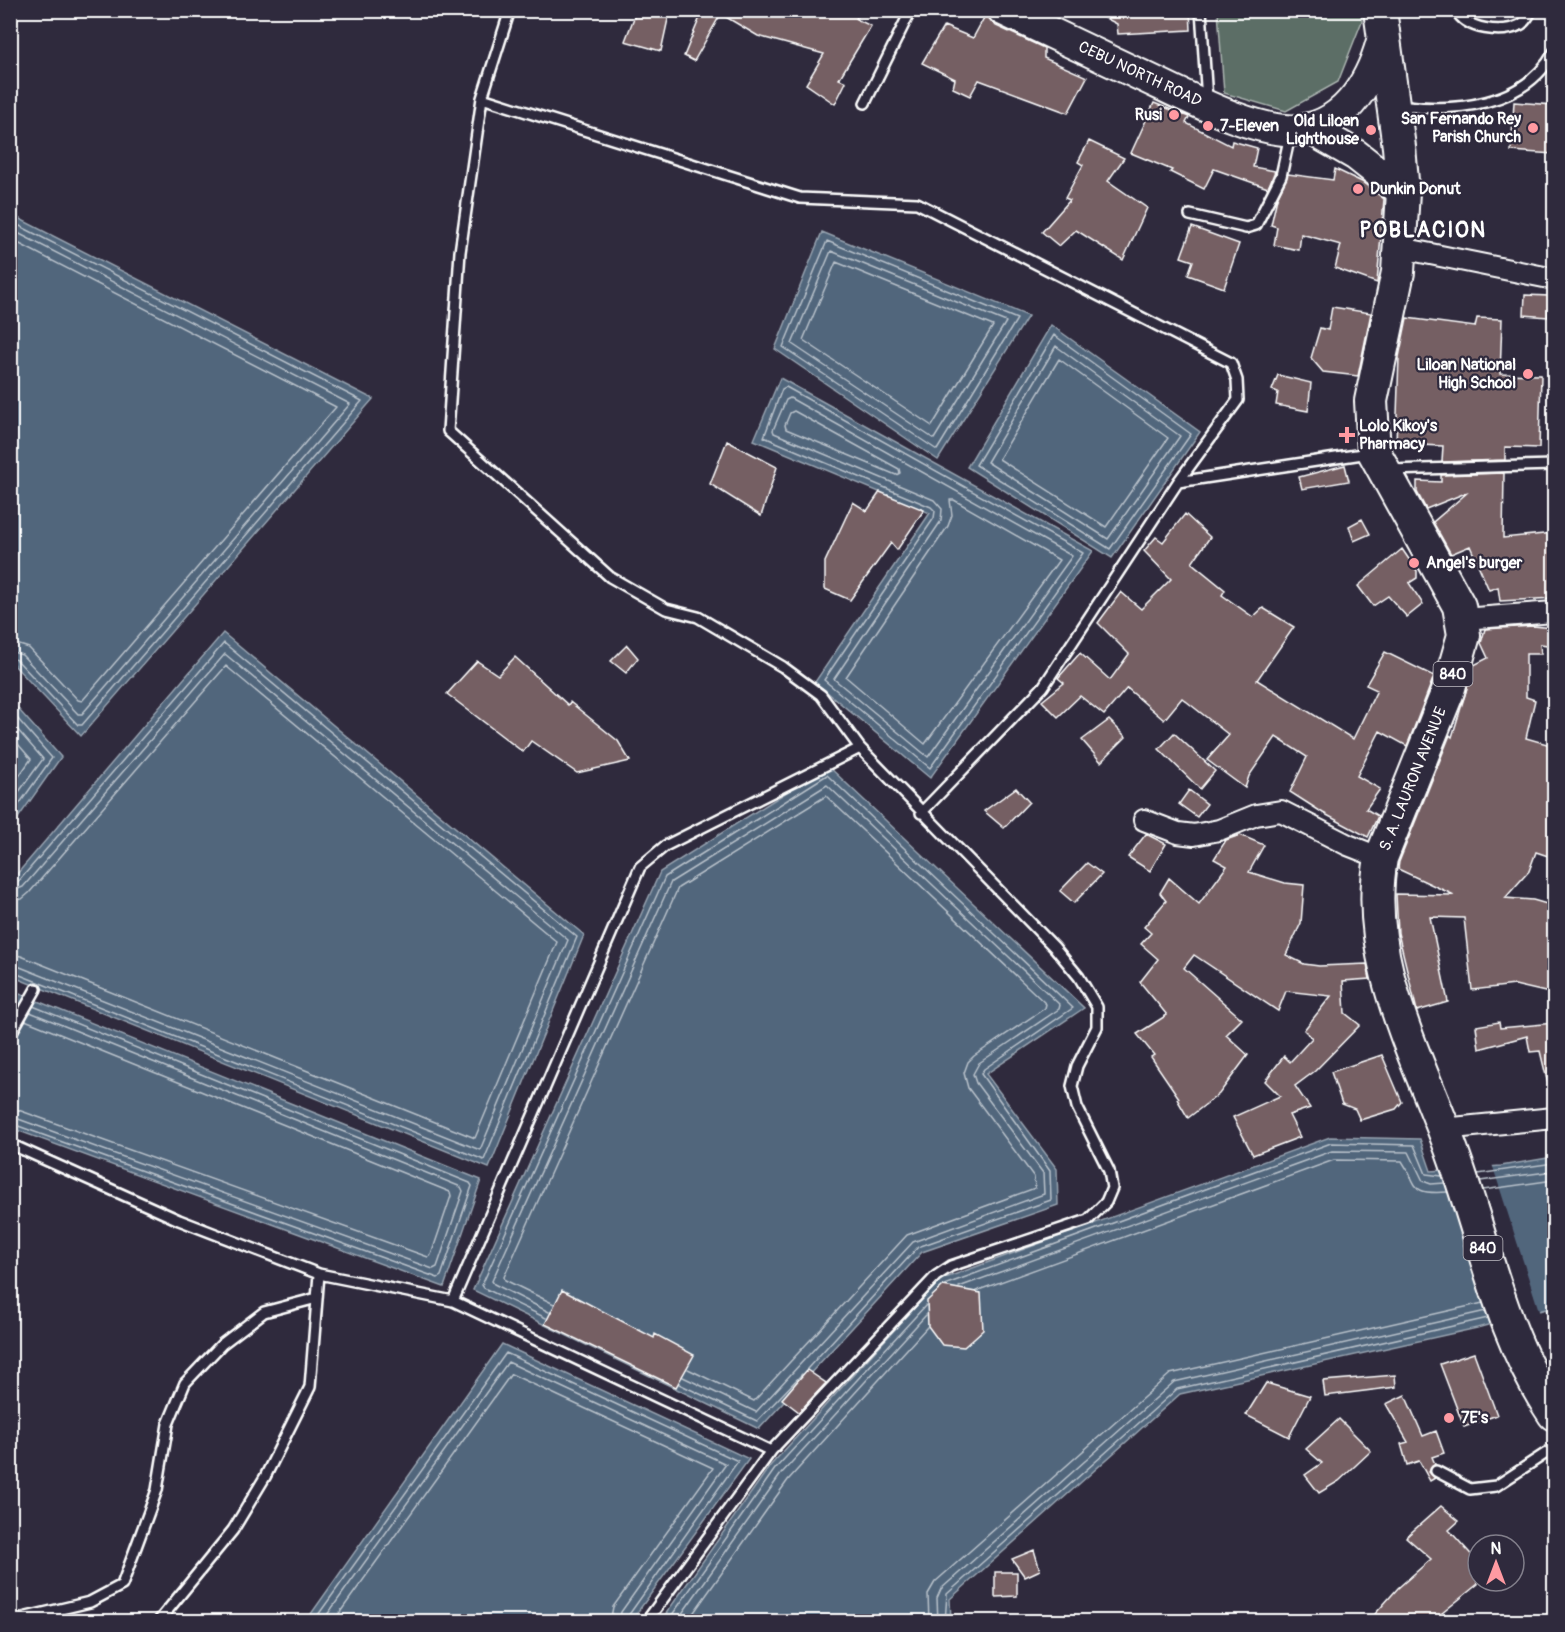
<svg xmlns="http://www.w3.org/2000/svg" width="1565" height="1632" font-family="Pangolin,sans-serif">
<rect width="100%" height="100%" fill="#2f2a3d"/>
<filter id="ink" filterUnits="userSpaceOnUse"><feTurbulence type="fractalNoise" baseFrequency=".0167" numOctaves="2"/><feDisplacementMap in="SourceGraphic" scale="12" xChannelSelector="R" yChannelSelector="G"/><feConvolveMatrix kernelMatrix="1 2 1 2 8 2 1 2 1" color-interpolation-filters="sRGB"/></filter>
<g filter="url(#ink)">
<path fill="#5b6e66" stroke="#adb6b2" stroke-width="1.5" d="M1218,11h142l2,10 -24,61 -52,29 -62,-18z"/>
<path fill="#51667c" stroke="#97a3b0" stroke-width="1.5" d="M10,214l363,185 -292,337 -70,-74z
M822,232l206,84 -90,144 -163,-111z
M1051,325l149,107 -88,126 -145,-91z
M780,378l313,173 -163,227 -115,-96 115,-169 -176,-73z
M223,633l361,302 -95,233 -478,-192v-95z
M11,701l50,56 -50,71z
M828,766l256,242 -98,66 71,95 1,36 -136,47 -163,177 -286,-139 187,-418z
M10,990l471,190 -37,107 -433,-159z
M1330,1137l90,2 11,32 70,-5 53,-9v177l-8,-25 -69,19 -297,66 -230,205 1,22 -291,1 110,-156 170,-186z
M502,1344l247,115 -118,162h-325z"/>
<path fill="#2f2a3d" d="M1492,1164l48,150 -46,12 -50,-159z"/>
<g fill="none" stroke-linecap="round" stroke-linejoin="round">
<path stroke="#b9c2cb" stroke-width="1.5" d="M10,221l352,180 -280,324h-4l-61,-65 -7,-2
M10,229l340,175 -268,310h-4l-56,-59 -12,-4
M10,239l326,168 -254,294 -4,-1 -49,-52 -19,-6
M827,241l190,78 -80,131 -154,-103z
M831,251l175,71 -72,117 -142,-95z
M836,262l157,64 -61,100 -129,-86z
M1054,335l137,99 -81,115 -134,-84z
M1056,346l124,90 -72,103 -121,-77z
M1059,359l109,79 -62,89 -107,-68z
M786,387l297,166 -153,215 -106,-88 110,-162 1,-7 -4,-4 -167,-70 18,-48z
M790,398l282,158 -144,201 -94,-78 107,-158 1,-12 -8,-9 -160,-67 -1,-3 13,-30z
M794,411l105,58 1,4 -4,2 -110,-46 -1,-4 5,-12z
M950,500h4l105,60 -134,184 -79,-67 102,-151 4,-11z
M10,710l42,48 -42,59
M10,721l33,38 -33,45
M10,735l21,24 -21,30
M10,884l8,-2 206,-239 353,294 -93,223 -474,-189
M10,892l13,-5 202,-233 343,286 -88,210 -470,-187
M10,901l12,-2 7,-6 197,-227 331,276 -82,196 -454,-182 -11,-2
M10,1107l418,150 3,-2 20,-59 -1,-4 -425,-172
M10,1116l423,153 4,-2 26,-76 -2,-4 -431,-175
M10,1123l428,155 3,-2 31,-90 -2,-3 -437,-177
M1478,1174l76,-11
M1480,1181l74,-10
M1483,1190l71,-10
M944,1285l387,-142 83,2 12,29 16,2
M959,1287l373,-136 77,1 14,29 8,3 14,-1
M976,1291l358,-131 68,1c17,25 7,34 46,31
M554,1304l-49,-24 -1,-3 174,-389 148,-92 220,208 -1,4 -71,48 -6,6 -4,11 4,15 66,89 1,11 -128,47 -153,166 -66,-32
M549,1312l-55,-28 -2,-3 179,-399 156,-97 233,220 -1,4 -80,54 -6,11 3,9 67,90 1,21 -131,48 -157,170 -73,-35
M546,1318l-62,-30 -2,-3 183,-408 162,-102 246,233 -89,61 -3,5 69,97 1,29 -133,47 -111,122
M679,1384l78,37 45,-47
M313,1622l193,-269 232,108 -110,155 -2,6
M322,1622l186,-260 218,102 -105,148 -2,10
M333,1622l178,-248 202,94 -100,139 -3,15
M667,1622l108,-153 151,-164
M676,1622l105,-148 145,-159
M687,1622l101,-142 139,-153
M929,1622l-1,-28 7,-12 235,-208 313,-71
M938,1622l-1,-24 4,-9 233,-207 312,-71
M945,1622l2,-28 230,-205 311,-71"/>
</g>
<path fill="#755f64" stroke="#fff" stroke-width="1.5" d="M637,10h33l-9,41 -36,-10z
M703,10l16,7 -25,44 -10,-5z
M714,10h146l-4,9 15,7 -32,53 7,3 -11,22 -29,-20 18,-30 -66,-18z
M1090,10h100l1,20 -73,4 -1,-10z
M986,14l10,12 48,22v10l43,19 -19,36 -89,-33 -9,16 -17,-8 2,-9 -33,-16 22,-37 29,12z
M1514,102l40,3v49l-43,-3z
M1154,103l35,14 -3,6 45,23 1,-5 25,7 -4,19 22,4 -7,17 -54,-19 -10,20 -34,-17 2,-2 -41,-17z
M1089,141l35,17 -16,23 39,27 -24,52 -47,-30 -17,16 -17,-14 28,-32 -5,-2 18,-33 -5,-3z
M1335,169l27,13 22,17 -7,84 -42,-15 6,-23 -40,-11 -2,16 -25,-5 3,-18 -6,-2 6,-27 11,-24 45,6z
M1192,227l47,17 -15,44 -36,-13 5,-14 -12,-4z
M1525,295l24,1 -1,21 -24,-2z
M1332,307l39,6 -13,63 -35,-4 -12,-14 9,-30 8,2z
M1407,318l68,9 2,-9 25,1 -2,55 41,1 -2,73 -34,-1v13l-63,2 1,-16 -47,-2 3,-87z
M1278,375l33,8 -3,28 -32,-6 2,-13 -6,-2z
M727,441l50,26 -16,49 -51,-32z
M1345,465l4,16 -47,8 -3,-12z
M1504,473l-1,65 51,-5v65l-54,3 -2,-14 -9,3 -19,-44 -19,8 -18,-32 35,-30 -42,17 -9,-17v-11l24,1v-7z
M880,492l44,18 -27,40 -6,-7 -41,57 -25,-11v-27l28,-60 14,9z
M1185,514l25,23 -18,26 33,27 -3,5 31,22 10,-9 31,19 -37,53 96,59 24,-49 -11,-5 19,-33 49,24 -27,70 -27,-15 -23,45 23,13 -14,20 12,7 -10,21 -45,-24 -33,-21 17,-35 -31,-20 -27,39 -4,12 -38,-28 22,-25 -47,-37 -18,22 -37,-32 -23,27 -24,-19 -22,21 -16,-16 22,-18 -6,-5 22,-25 30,27 19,-26 -31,-31 23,-31 20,17 30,-30 -27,-28 12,-14 7,5z
M1362,519l8,15 -16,7 -5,-15z
M1402,549l15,22v7l-8,5 14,21 -16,13 -19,-21 -15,10 -15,-20z
M1533,626l21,2v18l-14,-2 1,10h-15v43l9,3 -9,38 28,8v112l-18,-6 -7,19 -24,27 28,2 21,6v88l-39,-9 -43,5 -8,-72 -34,-1 18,85 -31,9 -19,-78 -2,-39 58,1 -56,-26 1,-7 51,-127 2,2 22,-72 14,-7 -7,-15 4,-14z
M627,645l11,13 -12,15 -15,-12z
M515,657l53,48 2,-3 48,39 12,20 -53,12 -46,-32 -8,11 -76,-58 30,-33 21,14z
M1109,720l17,17 -25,25 -19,-22z
M1174,733l41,38 -15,18 -41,-40z
M1016,788l13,14 -25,26 -20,-17z
M1189,790l18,14 -10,13 -18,-13z
M1146,834l20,10 -16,27 -22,-14z
M1240,835l24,10 -15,27 36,11 19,2 -3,38 -15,32 18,9 15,2 48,-2 3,15 -27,2 2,32 15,12 -45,46 -20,15 15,22 -21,7 11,22 -47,18 -20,-38 47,-21 -15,-15 19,-25 6,6 22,-24 -8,-8 27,-34 -45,-5 -8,20 -84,-56 -10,13 58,51 -16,16 22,20 -29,39 -31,24 -11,-19 2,-1 -28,-41 3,-2 -17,-21 30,-19 -27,-33 18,-23 -17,-15 10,-11 -7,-6 22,-26 -6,-8 9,-15 30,26 28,-38 -13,-7 12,-19z
M1087,863l15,11 -28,29 -14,-12z
M1499,1022l1,6 54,-5v60l-6,1 -8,-33 -10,1 -3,-16 -48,13 -3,-23z
M1382,1055l20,47 -6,7 -36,11 -5,-11 -13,-5 -11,-32z
M943,1286l38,7 2,37 -19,17 -22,-2 -14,-19 -1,-25z
M562,1290l92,48 1,-4 39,21 -18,32 -131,-63z
M1474,1353l23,62 -33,12 -24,-63z
M807,1370l19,13 -27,29 -17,-13z
M1395,1375l1,12 -71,9 -2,-15z
M1266,1383l44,13 -21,41 -43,-22z
M1405,1395l18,41 13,-5 8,22 -12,4 3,7 -6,8 6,6 -5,3 -11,-20 -12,4 -6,-21 7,-2 -22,-38z
M1339,1419l32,32 -32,30 -20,12 -14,-18 17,-12 -16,-14z
M1441,1506l18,15 -10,9 29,32v22l-47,38h-63l30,-34 33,-29 -25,-22z
M1034,1550l6,20 -15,7 -13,-18z
M995,1572h22v24l-22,1z"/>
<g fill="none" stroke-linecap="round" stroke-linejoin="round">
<defs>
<path id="service" d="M510,10l-28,88 -22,154 -12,179 162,146 56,32 32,8 85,50 38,28 39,53 195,200 24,29 18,30v20l-20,39 -5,20 5,21 32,64 3,17 -6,14 -18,18 -137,46 -15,10 -165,175 -125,171
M1201,10l6,91
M1456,10c10,20 46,24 64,15 5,-2 9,-10 12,-15
M482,98l318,100 117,5 314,160 6,17 1,20 -60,82 -135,205 -122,126
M865,103l46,-93
M1399,105c55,8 126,1 155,-53
M1190,215l56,13 10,-3 25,-49 9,-41
M1389,470l165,-5
M1178,482l191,-29
M10,1035l26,-46
M10,1144l169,76 140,54 134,27 318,150
M453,1301l187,-434 25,-21 195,-98
M1436,1471l34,18 26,-3 58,-38
M10,1621l80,-19 32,-17 35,-95 11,-66 17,-41 37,-39 42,-32 53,-14
M158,1622l75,-92 32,-53 45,-90 9,-113"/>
<path id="minor" d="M1401,248l153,31
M1463,619l91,-7
M1144,820l34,13 16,2 25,-5 37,-15 25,-4 67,34 33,13
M1443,1129l111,-11"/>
<path id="primary" d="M1003,10c45,21 89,42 133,63 42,19 119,62 164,57 49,-6 74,-54 84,-97
M1309,128l47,27 47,37"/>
<path id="trunk" d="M1380,10l19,137 4,45 -5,80 -27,129 3,51 85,154 5,29 -16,56 -67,167c-19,104 40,204 73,299 31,87 48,180 100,257"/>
</defs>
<use href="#service" stroke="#fff" stroke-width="14"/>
<use href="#minor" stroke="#fff" stroke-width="24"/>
<use href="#primary" stroke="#fff" stroke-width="34"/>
<use href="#trunk" stroke="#fff" stroke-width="36"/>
<use href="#service" stroke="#2f2a3d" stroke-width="9"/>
<use href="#minor" stroke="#2f2a3d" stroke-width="20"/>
<use href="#primary" stroke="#2f2a3d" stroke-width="30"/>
<use href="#trunk" stroke="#2f2a3d" stroke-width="32"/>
</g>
</g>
<g fill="#ff9aa2" stroke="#2f2a3d" stroke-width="2">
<circle cx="1174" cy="115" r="6"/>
<circle cx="1208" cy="126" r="6"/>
<circle cx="1533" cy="128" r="6"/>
<circle cx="1371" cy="130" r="6"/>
<circle cx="1358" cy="189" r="6"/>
<circle cx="1528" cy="374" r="6"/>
<path d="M1344 426h6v6h6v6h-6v6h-6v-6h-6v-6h6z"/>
<circle cx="1414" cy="563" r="6"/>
<circle cx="1449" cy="1418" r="6"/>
</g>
<g text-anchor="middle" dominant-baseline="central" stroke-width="4.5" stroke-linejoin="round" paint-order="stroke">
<g fill="#2f2a3d" stroke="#c1bfc5" stroke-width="1.5">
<rect x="1433.5" y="662" width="39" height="24" rx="4.5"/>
<rect x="1463.5" y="1236" width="39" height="24" rx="4.5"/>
</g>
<g font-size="15" font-weight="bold" fill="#fff">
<text x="1453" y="674">840</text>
<text x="1483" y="1248">840</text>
</g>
<g font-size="16" fill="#fff" stroke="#2f2a3d">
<text transform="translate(1140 74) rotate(25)">CEBU NORTH ROAD</text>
<text transform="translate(1413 779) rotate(-68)">S. A. LAURON AVENUE</text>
</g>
<g font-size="16" font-weight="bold" fill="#fff" stroke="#2f2a3d" text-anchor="start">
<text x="1162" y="115" text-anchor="end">Rusi</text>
<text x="1521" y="119" text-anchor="end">San Fernando Rey<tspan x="1521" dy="18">Parish Church</tspan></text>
<text x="1359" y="121" text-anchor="end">Old Liloan<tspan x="1359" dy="18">Lighthouse</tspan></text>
<text x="1220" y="126">7-Eleven</text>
<text x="1370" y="189">Dunkin Donut</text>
<text x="1516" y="365" text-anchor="end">Liloan National<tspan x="1516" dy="18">High School</tspan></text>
<text x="1359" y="426">Lolo Kikoy's<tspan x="1359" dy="18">Pharmacy</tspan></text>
<text x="1426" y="563">Angel's burger</text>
<text x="1461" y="1418">7E's</text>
</g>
<g font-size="22" font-weight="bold" letter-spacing="1.5" fill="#fff" stroke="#2f2a3d">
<text x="1423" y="230">POBLACION</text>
</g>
</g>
<rect width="1565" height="1632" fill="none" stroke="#2f2a3d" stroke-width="36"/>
<rect x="18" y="18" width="1529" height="1596" fill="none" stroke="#fff" stroke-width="2" filter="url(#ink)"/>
<g transform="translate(1496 1563)"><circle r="28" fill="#2f2a3d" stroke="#827f8b" stroke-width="1.5"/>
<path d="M0-4.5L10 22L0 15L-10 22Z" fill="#ff9aa2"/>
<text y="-9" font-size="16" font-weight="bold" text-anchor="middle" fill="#ffffff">N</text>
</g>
</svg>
